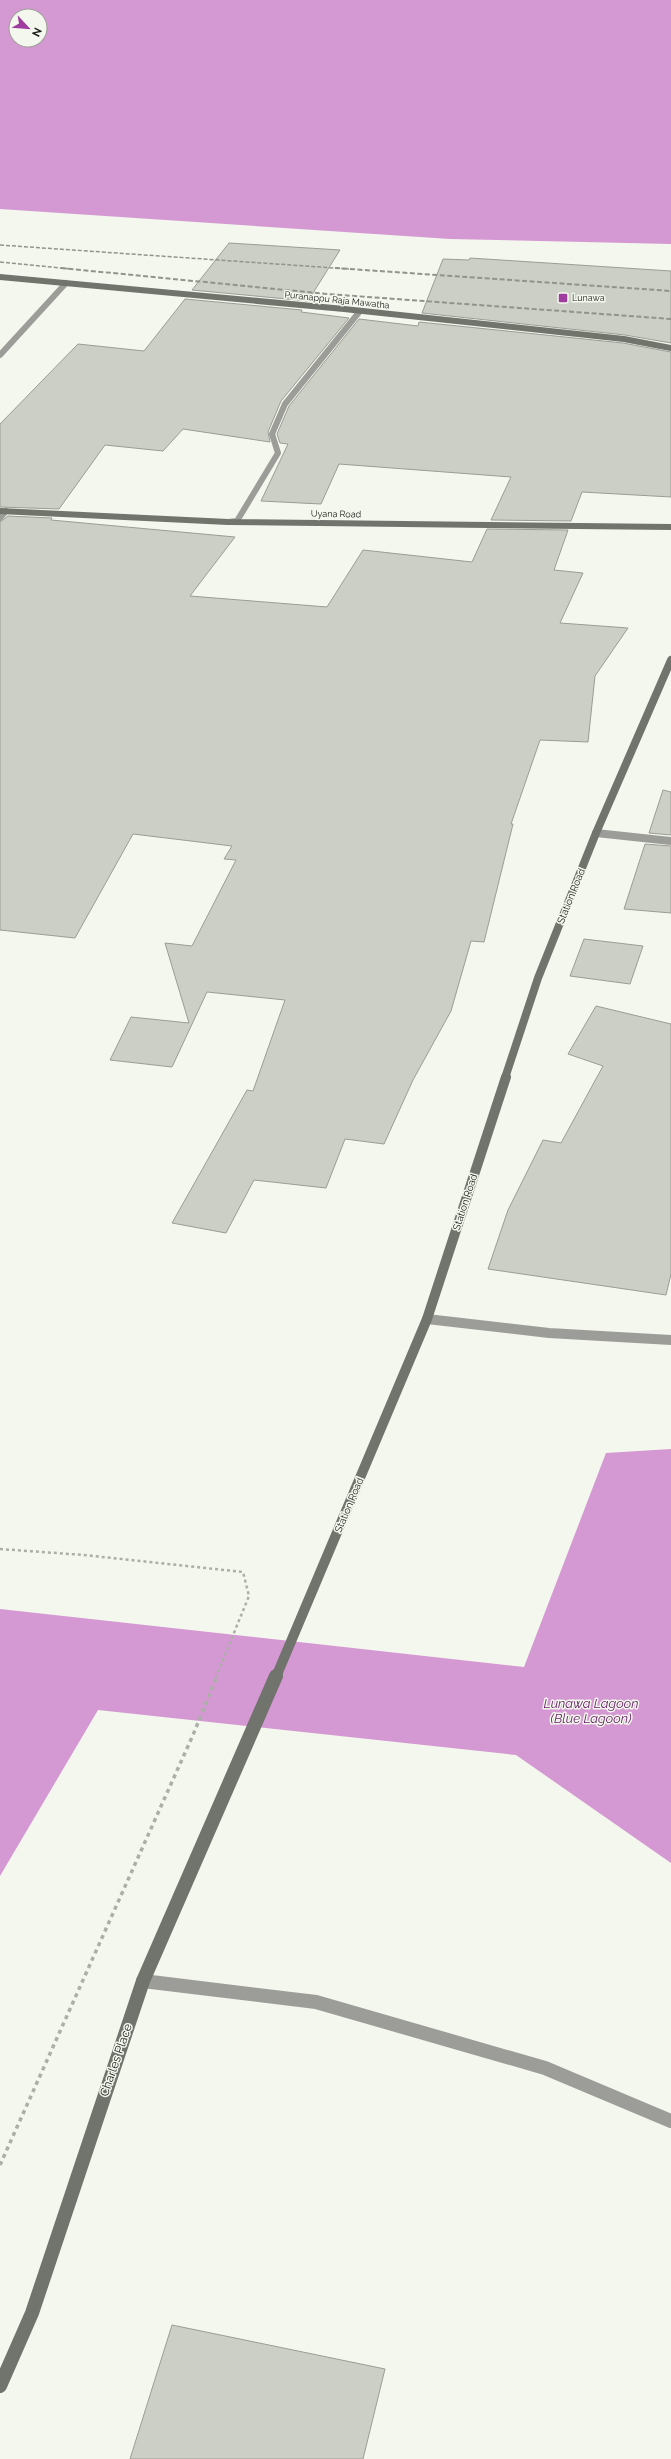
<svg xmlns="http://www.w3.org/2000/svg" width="671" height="2459" font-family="Raleway,sans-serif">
<rect width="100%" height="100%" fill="#f3f7ed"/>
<path fill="#d498d2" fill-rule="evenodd" d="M0,0h671v244l-221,-5 -450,-30zM16,16h24v24h-24z
M671,1449v414l-155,-108 -418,-45 -98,166v-267l524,58 82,-214z"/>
<path fill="#cccfc6" stroke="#9a9d94" d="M229,243l111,7 -32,51 -116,-11z
M470,258l201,13v72l-46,-8 -203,-22 21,-54 26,1z
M185,299l117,11 -1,2 48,6 -68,83 -13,31 2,10 -87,-13 -20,22 -58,-6 -46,64 -59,-2v-83l78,-80 66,7z
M359,319l59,7 1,-4 204,21 48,9v145l-89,-5 -11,29 -80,-1 20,-43 -172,-13 -18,40 -60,-3 27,-57 -8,-1 -3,-9 12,-28z
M8,516l44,2 -1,2 184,17 -45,59 137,11 36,-57 109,12 15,-33 81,1 -14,40 29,3 -23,50 68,5 -33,48 -7,66 -48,-2 -29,84h2l-29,118 -13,-1 -20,70 -38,69 -29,64 -39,-5 -19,49 -72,-8 -28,53 -54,-10 75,-133 6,1 32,-91 -78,-8 -35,75 -62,-7 21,-43 58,6 -24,-80 27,3 44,-86 -12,-1 8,-13 -99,-12 -58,104 -75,-8v-408z
M663,790l8,2v43l-22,-2z
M645,844l26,2v67l-47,-4z
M584,939l59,7 -13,38 -60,-8z
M596,1006l75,18v250l-5,21 -178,-26 20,-59 35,-70 18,3 42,-77 -35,-12z
M172,2325l213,44 -22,90h-233z"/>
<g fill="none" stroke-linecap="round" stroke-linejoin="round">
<path stroke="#abafa7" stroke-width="2.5" stroke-dasharray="3 3" stroke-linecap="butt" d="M0,1549l84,6 159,17 6,24 -33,81"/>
<path stroke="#abafa7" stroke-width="3.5" stroke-dasharray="4 4" stroke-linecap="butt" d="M0,2165l193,-430 24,-59"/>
<path stroke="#9c9d99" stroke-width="6" d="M0,355l66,-72
M0,518l6,-7
M228,522l9,-1 41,-68 -6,-19 13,-30 75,-93"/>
<path stroke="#9c9d99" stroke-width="8" d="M596,833l75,8"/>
<path stroke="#9c9d99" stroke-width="10" d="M427,1319l122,14 122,7"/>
<path stroke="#9c9d99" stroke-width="14" d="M143,1981l173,21 229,66 126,53"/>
<path stroke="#71736d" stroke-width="6" d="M0,277l344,32 280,30 47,9
M0,511l228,11 443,5"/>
<path stroke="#71736d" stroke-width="8" d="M505,1078l33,-100 58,-145 75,-173"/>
<path stroke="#71736d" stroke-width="10" d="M276,1677l151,-358 79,-242"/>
<path stroke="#71736d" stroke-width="14" d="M0,2386l32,-73 111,-332 133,-305"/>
<path stroke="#91948c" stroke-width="1.5" stroke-dasharray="4 2" stroke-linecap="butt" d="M0,245l349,24
M0,262l71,7"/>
<path stroke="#91948c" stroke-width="2" stroke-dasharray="5 2.5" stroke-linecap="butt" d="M61,268l266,26 344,25
M335,268l336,23"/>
</g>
<rect fill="#a03ba0" stroke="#f3f7ed" stroke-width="1.5" x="558" y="293" width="10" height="10" rx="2"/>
<g text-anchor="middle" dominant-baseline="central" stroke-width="3" stroke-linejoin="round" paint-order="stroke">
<g font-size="9" fill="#1b1d19" stroke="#f3f7ed" text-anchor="start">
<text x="572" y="298">Lunawa</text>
</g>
<g font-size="9" fill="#1b1d19" stroke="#f3f7ed">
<text transform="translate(337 300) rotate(6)">Puranappu Raja Mawatha</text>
<text transform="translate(336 514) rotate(1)">Uyana Road</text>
</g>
<g font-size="10" fill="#1b1d19" stroke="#f3f7ed">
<text transform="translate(571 896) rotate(-68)">Station Road</text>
<text transform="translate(465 1202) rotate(-72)">Station Road</text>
<text transform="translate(349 1505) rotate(-67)">Station Road</text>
</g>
<g font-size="12" fill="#1b1d19" stroke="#f3f7ed">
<text transform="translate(116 2060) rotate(-71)">Charles Place</text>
</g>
<g font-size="13" font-style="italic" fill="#631d63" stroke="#f3f7ed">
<text x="591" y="1703">Lunawa Lagoon<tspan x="591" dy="15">(Blue Lagoon)</tspan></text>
</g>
</g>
<g transform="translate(28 28) rotate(116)"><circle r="19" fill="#f3f7ed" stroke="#9da098"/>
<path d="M0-3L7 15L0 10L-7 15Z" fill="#a03ba0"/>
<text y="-6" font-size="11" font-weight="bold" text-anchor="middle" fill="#1b1d19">N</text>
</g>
</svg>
